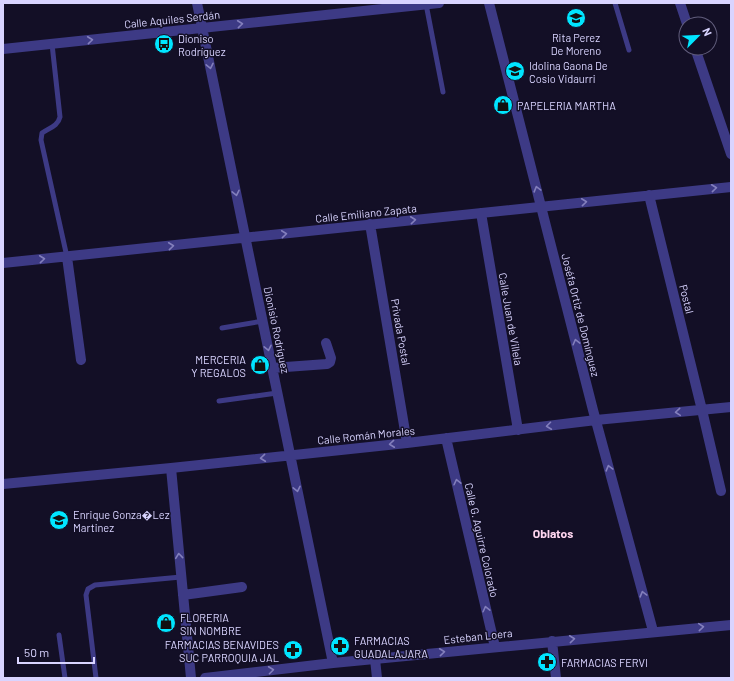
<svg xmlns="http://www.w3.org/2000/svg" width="734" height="681" font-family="Barlow,sans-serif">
<rect width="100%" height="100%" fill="#130f26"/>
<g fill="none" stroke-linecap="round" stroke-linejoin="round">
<path stroke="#3d3a85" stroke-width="5" d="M615,3l14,47
M426,4l17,88
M52,44l8,73c-2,9 -11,11 -18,16l-1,7 26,117
M222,328l41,-7
M219,401l58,-8
M59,635l6,43
M96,678l-10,-83 2,-6 7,-4 86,-8"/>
<path stroke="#3d3a85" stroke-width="10" d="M197,3l136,660
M489,3l104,407 60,221
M680,3l7,21
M695,48l36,106
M3,49l436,-46
M649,195l53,215 19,81
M481,213l37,217
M370,224l37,219
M67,257l14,103
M3,263l728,-76
M272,368l55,-4 3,-2 1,-4 -5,-15
M446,438l49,209
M171,468l20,210
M3,484l168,-16 236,-25 189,-23 135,-13
M183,595l59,-8
M552,641l4,37
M375,659l2,19
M205,678l128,-15 398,-38"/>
</g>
<defs><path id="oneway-chevron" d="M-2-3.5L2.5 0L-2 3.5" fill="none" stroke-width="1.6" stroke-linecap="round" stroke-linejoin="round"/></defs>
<g stroke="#837fbc">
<use href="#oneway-chevron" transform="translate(240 24) rotate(-6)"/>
<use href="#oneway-chevron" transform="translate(90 40) rotate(-6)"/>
<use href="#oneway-chevron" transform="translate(210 66) rotate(78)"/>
<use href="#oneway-chevron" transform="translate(714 188) rotate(-6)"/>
<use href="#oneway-chevron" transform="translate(537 189) rotate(-105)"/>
<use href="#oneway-chevron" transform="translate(236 193) rotate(78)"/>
<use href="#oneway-chevron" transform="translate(584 202) rotate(-6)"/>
<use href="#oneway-chevron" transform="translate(413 220) rotate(-6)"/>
<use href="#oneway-chevron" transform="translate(284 234) rotate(-6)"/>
<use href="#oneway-chevron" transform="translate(171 246) rotate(-6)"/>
<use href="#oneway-chevron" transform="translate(42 259) rotate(-6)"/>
<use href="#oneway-chevron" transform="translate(576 342) rotate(-104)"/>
<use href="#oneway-chevron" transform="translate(268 348) rotate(78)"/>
<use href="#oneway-chevron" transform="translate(678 412) rotate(175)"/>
<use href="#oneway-chevron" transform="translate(549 426) rotate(173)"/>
<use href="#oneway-chevron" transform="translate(392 444) rotate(174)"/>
<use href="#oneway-chevron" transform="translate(263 458) rotate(174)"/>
<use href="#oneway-chevron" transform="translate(609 468) rotate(-105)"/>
<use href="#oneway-chevron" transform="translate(457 482) rotate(-103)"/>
<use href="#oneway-chevron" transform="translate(297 489) rotate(78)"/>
<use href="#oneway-chevron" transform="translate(179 556) rotate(-96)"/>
<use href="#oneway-chevron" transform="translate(643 594) rotate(-105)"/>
<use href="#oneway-chevron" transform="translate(486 609) rotate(-103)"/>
<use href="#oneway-chevron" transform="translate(701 627) rotate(-5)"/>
<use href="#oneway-chevron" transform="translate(572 639) rotate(-6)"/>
<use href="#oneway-chevron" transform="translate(442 652) rotate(-6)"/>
<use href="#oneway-chevron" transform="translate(271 670) rotate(-7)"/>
</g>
<defs>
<symbol id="school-disc" viewBox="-11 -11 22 22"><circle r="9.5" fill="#00e5ff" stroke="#130f26"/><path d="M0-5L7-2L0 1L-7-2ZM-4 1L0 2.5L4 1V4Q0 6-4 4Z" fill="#111"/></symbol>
<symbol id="bus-disc" viewBox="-11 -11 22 22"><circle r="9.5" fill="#00e5ff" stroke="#130f26"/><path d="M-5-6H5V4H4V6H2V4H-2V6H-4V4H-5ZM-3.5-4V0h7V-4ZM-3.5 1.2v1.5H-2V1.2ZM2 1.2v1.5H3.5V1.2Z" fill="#111"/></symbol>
<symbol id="shop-disc" viewBox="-11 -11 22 22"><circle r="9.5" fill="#00e5ff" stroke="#130f26"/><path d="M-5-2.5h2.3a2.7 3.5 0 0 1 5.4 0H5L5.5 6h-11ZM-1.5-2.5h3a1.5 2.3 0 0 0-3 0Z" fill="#111"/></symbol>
<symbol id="pharmacy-disc" viewBox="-11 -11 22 22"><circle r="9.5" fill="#00e5ff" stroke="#130f26"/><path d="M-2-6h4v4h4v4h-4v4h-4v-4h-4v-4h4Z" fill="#111"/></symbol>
</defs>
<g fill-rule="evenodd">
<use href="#school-disc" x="565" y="7" width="22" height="22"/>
<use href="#bus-disc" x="153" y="33" width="22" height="22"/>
<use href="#school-disc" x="504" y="60" width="22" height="22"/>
<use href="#shop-disc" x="492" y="94" width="22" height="22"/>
<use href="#shop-disc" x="249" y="354" width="22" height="22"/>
<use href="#school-disc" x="48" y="509" width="22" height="22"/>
<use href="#shop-disc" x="155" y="612" width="22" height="22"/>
<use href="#pharmacy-disc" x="329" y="635" width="22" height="22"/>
<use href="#pharmacy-disc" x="282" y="639" width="22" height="22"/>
<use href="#pharmacy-disc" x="536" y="651" width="22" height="22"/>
</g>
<g text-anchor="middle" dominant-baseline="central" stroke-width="3" stroke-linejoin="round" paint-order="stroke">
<g font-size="11" fill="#d9d4ff" stroke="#130f26">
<text transform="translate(172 19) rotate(-6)">Calle Aquiles Serdán</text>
<text transform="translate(366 213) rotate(-6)">Calle Emiliano Zapata</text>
<text transform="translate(687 299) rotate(76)">Postal</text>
<text transform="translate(581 315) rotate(76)">Joséfa Ortiz de Domínguez</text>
<text transform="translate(511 319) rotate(80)">Calle Juan de Villela</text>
<text transform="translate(277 330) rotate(78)">Dionisio Rodríguez</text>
<text transform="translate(401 332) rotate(80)">Privada Postal</text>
<text transform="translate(366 435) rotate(-6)">Calle Román Morales</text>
<text transform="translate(482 540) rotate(77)">Calle G. Aguirre Colorado</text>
<text transform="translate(478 636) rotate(-6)">Esteban Loera</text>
</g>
<g font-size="11" fill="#d9d4ff" stroke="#130f26" text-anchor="start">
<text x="576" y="37" text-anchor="middle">Rita Perez<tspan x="576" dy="13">De Moreno</tspan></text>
<text x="178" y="38">Dioniso<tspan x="178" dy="13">Rodríguez</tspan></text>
<text x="529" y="65">Idolina Gaona De<tspan x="529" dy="13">Cosio Vidaurri</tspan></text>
<text x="517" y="105">PAPELERIA MARTHA</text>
<text x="246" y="359" text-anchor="end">MERCERIA<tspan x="246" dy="13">Y REGALOS</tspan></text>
<text x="73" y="514">Enrique Gonza�Lez<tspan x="73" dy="13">Martinez</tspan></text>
<text x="180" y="617">FLORERIA<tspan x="180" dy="13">SIN NOMBRE</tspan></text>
<text x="354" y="640">FARMACIAS<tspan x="354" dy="13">GUADALAJARA</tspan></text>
<text x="279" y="644" text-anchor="end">FARMACIAS BENAVIDES<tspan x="279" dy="13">SUC PARROQUIA JAL</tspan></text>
<text x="561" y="662">FARMACIAS FERVI</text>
</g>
<g font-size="12" font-weight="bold" fill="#ffd6f0" stroke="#130f26">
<text x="553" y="533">Oblatos</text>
</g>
</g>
<rect width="734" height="681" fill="none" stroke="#d9d4ff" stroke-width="8"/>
<g transform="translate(698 36) rotate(66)"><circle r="19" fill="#130f26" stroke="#625e7d"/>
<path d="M0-3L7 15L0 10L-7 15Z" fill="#00e5ff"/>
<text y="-6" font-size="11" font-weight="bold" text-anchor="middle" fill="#d9d4ff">N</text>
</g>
<path d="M18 657v6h76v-6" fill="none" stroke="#d9d4ff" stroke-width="2"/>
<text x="24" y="657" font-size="12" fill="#d9d4ff" stroke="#130f26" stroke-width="3" paint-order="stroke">50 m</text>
</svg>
